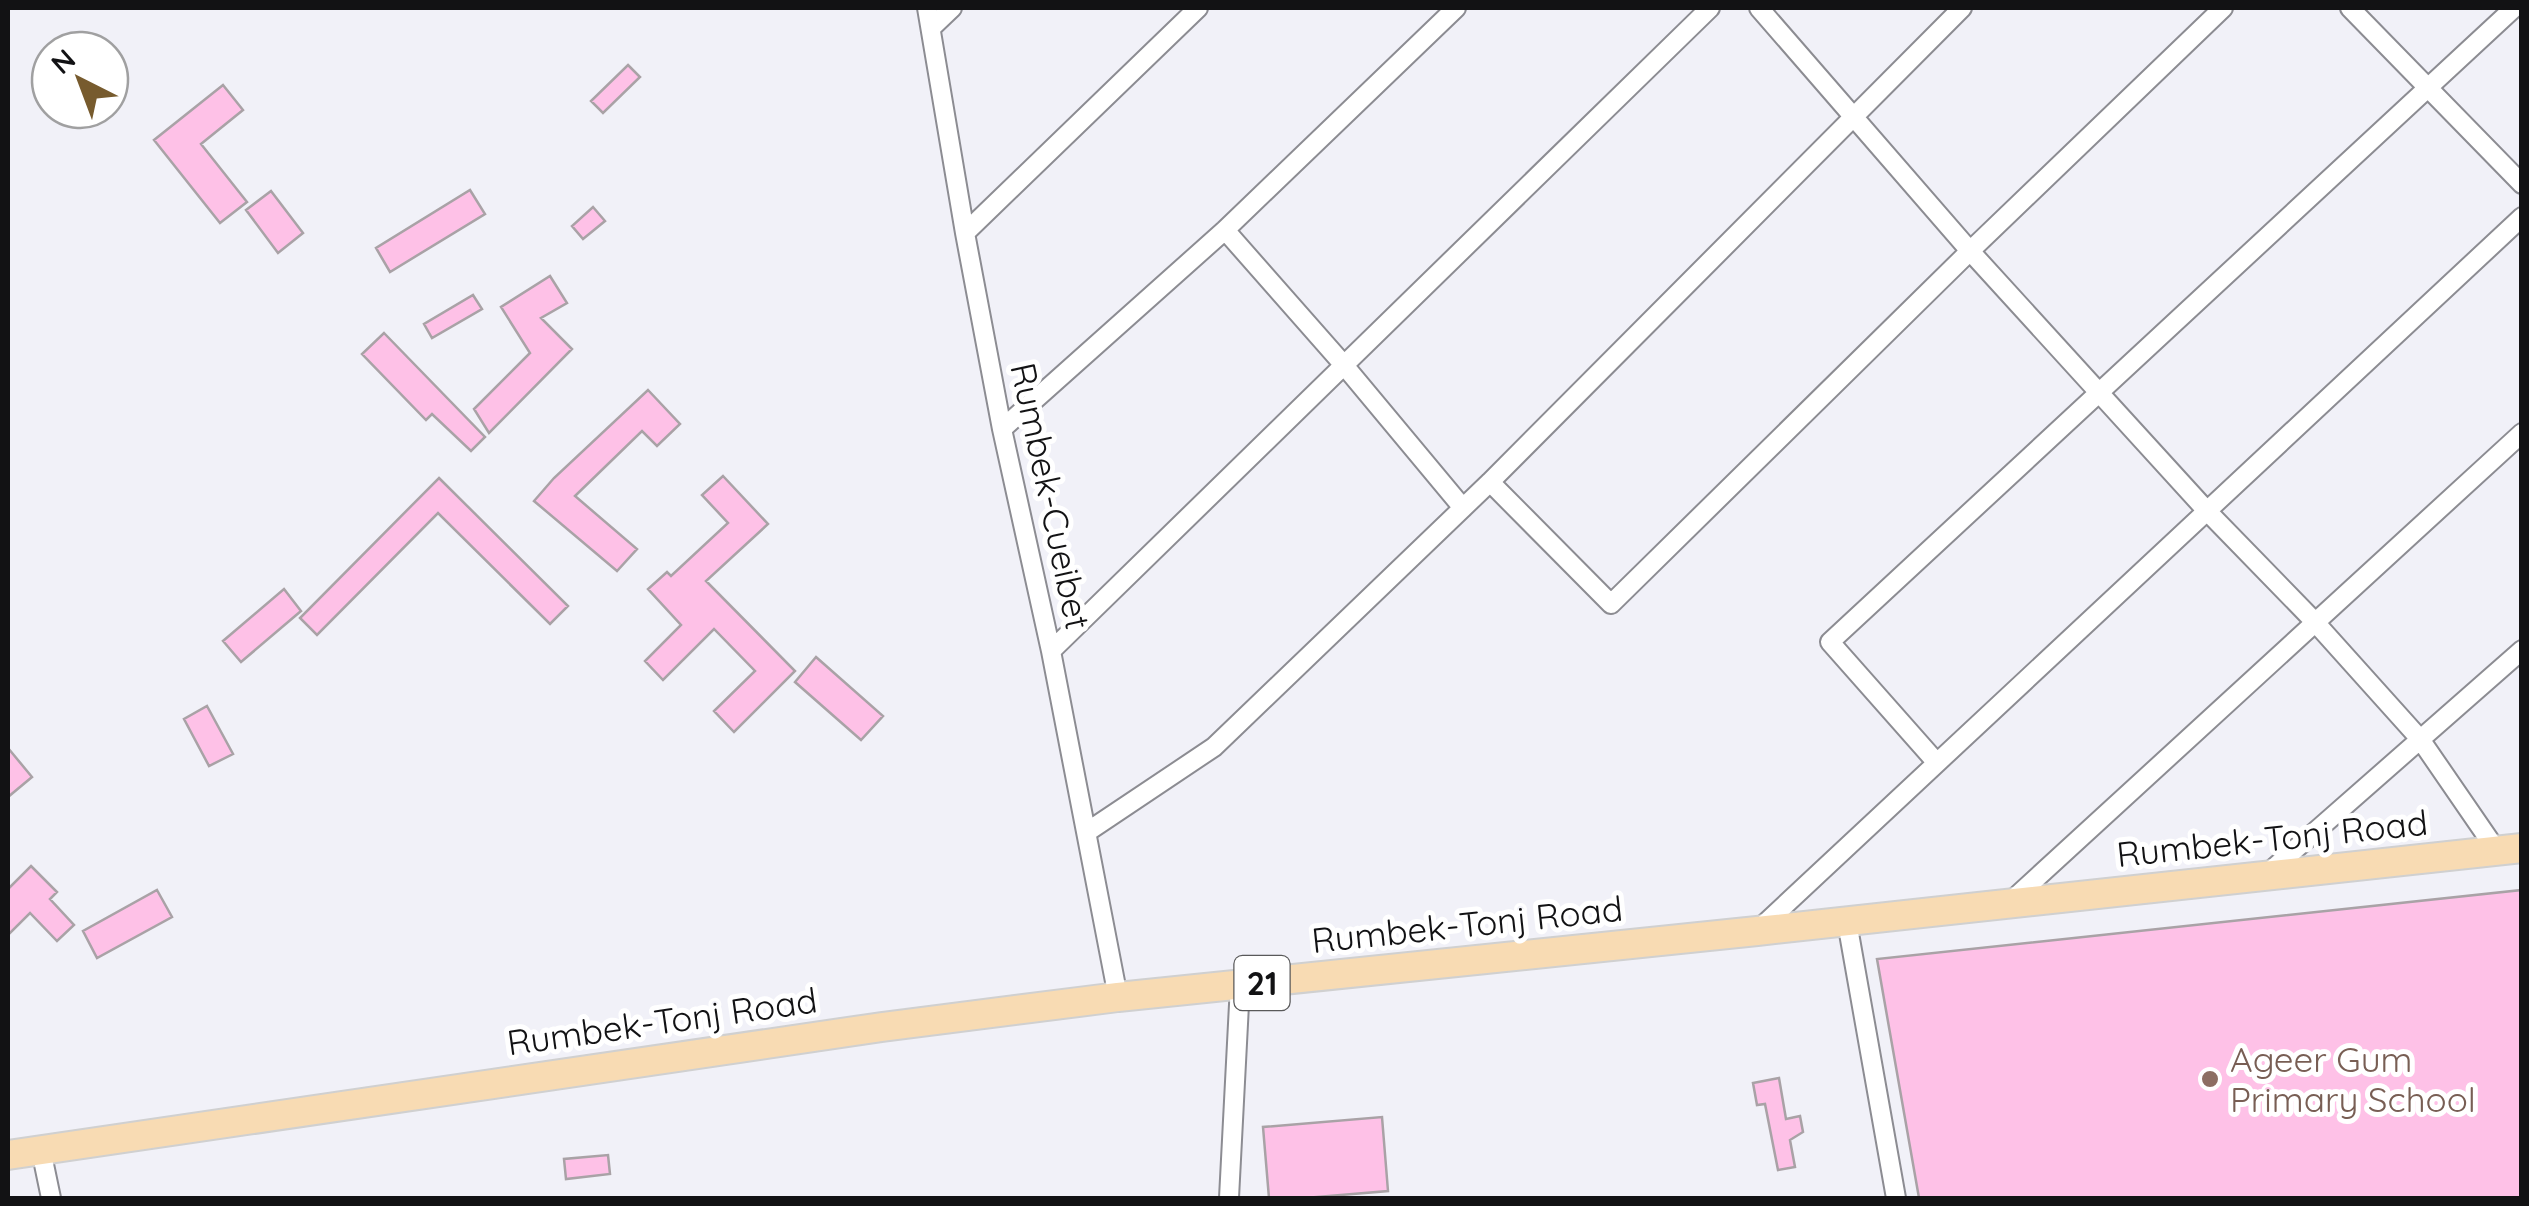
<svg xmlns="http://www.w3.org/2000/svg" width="2529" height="1206" font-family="Quicksand,sans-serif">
<rect width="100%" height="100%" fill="#f1f1f8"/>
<path fill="#fec1e7" stroke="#a9a2a6" stroke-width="2.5" d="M628,65l12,12 -37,36 -12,-12z
M223,85l20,25 -42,34 46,58 -27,21 -66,-83z
M470,190l15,24 -95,58 -14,-24z
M271,191l32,42 -25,20 -32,-43z
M593,207l12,14 -22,18 -11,-13z
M550,276l17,27 -26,15 31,31 -83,84 -15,-24 56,-56 -29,-46z
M473,295l9,14 -50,29 -8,-14z
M384,333l101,104 -14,14 -39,-37 -6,6 -64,-66z
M648,390l32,34 -23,22 -15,-15 -67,65 62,53 -20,22 -83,-70 20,-23z
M723,476l45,48 -62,57 89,90 -61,61 -20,-21 41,-40 -41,-42 -51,51 -18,-19 36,-36 -33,-36 19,-17 4,4 57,-53 -26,-28z
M439,478l129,128 -18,18 -112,-111 -121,122 -17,-17z
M284,589l17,22 -60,51 -18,-21z
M816,657l67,59 -22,24 -66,-58z
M207,706l26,48 -24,12 -25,-47z
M8,748l24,29 -24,20z
M31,866l26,26 -7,7 24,26 -17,16 -27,-28 -22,22v-46z
M157,890l15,27 -75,41 -14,-27z
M2522,890v308h-603l-42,-239z
M1779,1078l7,41 14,-3 3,16 -13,8 5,27 -17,3 -13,-66 -8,1 -4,-22z
M1382,1117l6,74 -83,7h-36l-6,-71z
M608,1155l2,19 -44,5 -2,-20z"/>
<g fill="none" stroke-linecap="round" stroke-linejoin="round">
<defs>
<path id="minor" d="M927,8l38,225 37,196 49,222 67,346
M1759,8l211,243 237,260 107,110 106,118 77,112
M2350,8l172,176
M931,28l21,-20
M1225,230l118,134 120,144
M965,233l233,-225
M1002,429l223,-199 231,-222
M1490,482l121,122 359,-353 253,-243
M1051,651l659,-643
M1937,763l-107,-121 684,-634
M1087,832l127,-85 276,-265 472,-474
M2267,874l255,-224
M2008,904l514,-471
M1847,922l49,276
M1758,930l764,-713
M41,1150l10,48
M1229,1198l11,-213"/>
<path id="primary" d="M8,1155l874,-128 236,-30 639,-66 765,-83"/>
</defs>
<use href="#minor" stroke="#8c8c92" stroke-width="22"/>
<use href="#primary" stroke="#d0d0d0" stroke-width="32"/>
<use href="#minor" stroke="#fff" stroke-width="18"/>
<use href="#primary" stroke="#f8dbb3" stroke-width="28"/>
</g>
<circle fill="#8d6e63" stroke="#fff" stroke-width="4" cx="2210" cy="1079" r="10"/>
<g text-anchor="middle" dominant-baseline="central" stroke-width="10" stroke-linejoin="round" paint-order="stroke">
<rect fill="#fff" stroke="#59595a" stroke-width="2.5" x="1234.5" y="956" width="55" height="54" rx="8"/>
<g font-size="32" font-weight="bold" fill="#121214">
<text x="1262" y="983">21</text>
</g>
<g font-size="35" fill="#121214" stroke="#fff">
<text transform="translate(1051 496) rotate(78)">Rumbek-Cueibet</text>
<text transform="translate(2272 838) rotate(-6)">Rumbek-Tonj Road</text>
<text transform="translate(1467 924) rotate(-6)">Rumbek-Tonj Road</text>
<text transform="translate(662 1021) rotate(-8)">Rumbek-Tonj Road</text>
</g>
<g font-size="35" fill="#785e54" stroke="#fff" text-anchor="start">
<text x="2230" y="1059">Ageer Gum<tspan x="2230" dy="40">Primary School</tspan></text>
</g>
</g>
<rect width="2529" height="1206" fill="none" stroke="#121214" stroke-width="20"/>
<g transform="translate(80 80) rotate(318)"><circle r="48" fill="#ffffff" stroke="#a0a0a1" stroke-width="2.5"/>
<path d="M0-8L18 38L0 25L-18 38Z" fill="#775b2e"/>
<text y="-15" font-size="28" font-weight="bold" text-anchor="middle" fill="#121214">N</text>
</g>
</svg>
